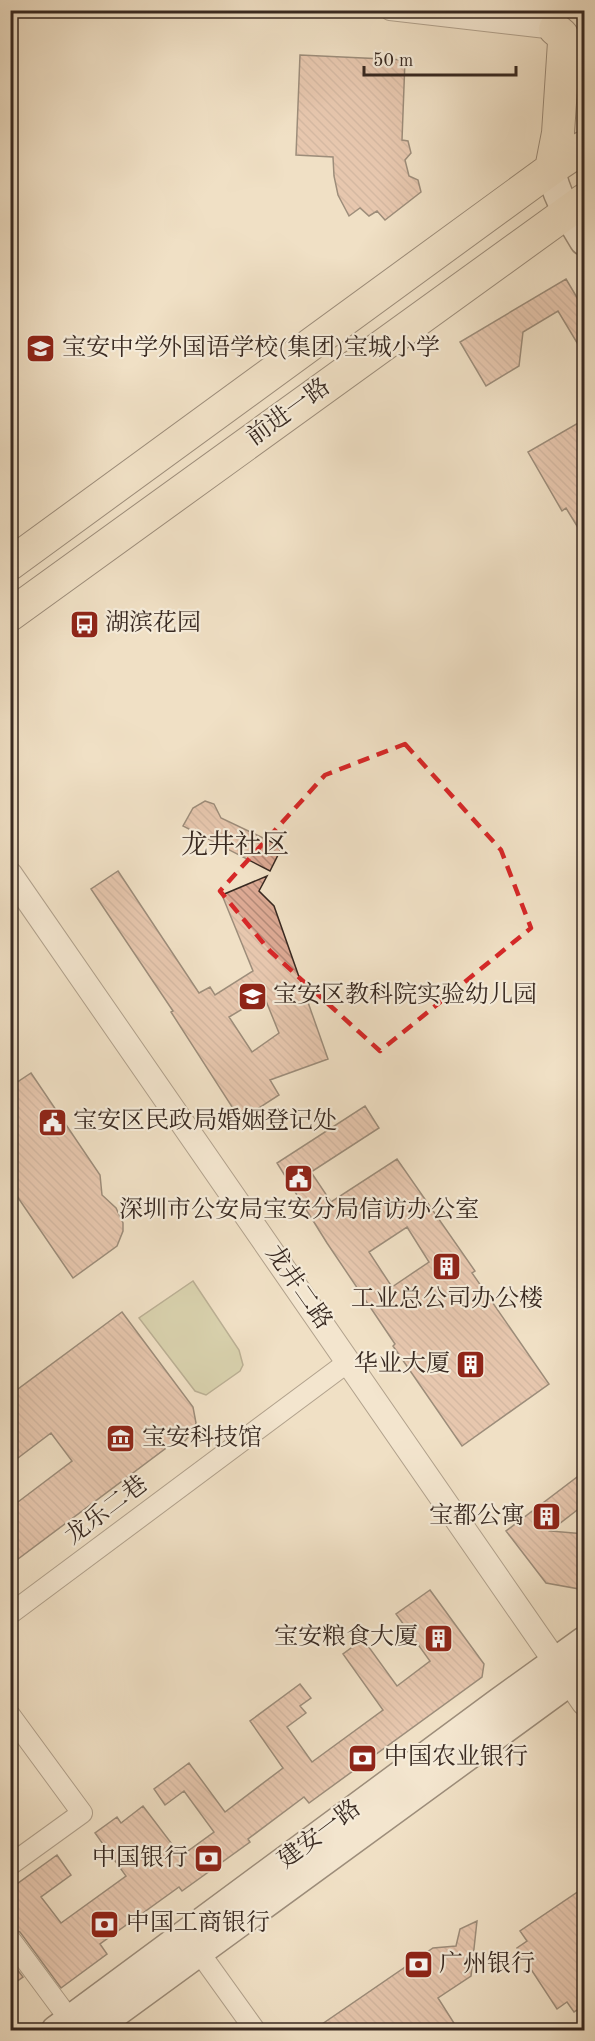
<svg xmlns="http://www.w3.org/2000/svg" width="595" height="2041" font-family="'Old Standard TT','Noto Serif SC',serif">
<defs>
<pattern id="building-back-hatch" width="6" height="6" patternUnits="userSpaceOnUse" patternTransform="scale(1.5)"><rect width="6" height="6" fill="#dca993"/><path d="M-1 5l2 2M0 0l6 6M5-1l2 2" fill="none" stroke="#b38a78"/></pattern>
</defs>
<rect width="100%" height="100%" fill="#f0e0c5"/>
<filter id="stains"><feTurbulence type="fractalNoise" baseFrequency=".00333" numOctaves="4"/><feColorMatrix values="0 0 0 0 .2 0 0 0 0 .09 0 0 0 0 .02 0 0 0 .5 -.17"/></filter>
<radialGradient id="worn" r=".72"><stop offset=".6" stop-color="#630" stop-opacity="0"/><stop offset="1" stop-color="#630" stop-opacity=".3"/></radialGradient>
<path fill="#bdc192" stroke="#7a755a" stroke-width="1.5" d="M193,1281l46,69 4,15 -3,6 -34,24 -11,-4 -56,-73z"/>
<path fill="url(#building-back-hatch)" stroke="#382921" stroke-width="1.5" fill-rule="evenodd" d="M300,55l105,5 -3,80 6,1 3,12 -6,7 4,16 9,4 3,12 -36,28 -8,-9 -8,5 -9,-8 -11,8 -11,-21 -4,-19 -1,-19 -37,-2z
M566,279l19,32v45l-27,-45 -35,21 -4,34 -33,20 -26,-44z
M585,419v120l-19,-31 -4,3 -34,-59z
M205,801l9,3 7,14 61,29 -12,24 -87,-45 10,-18z
M118,871l81,122 11,-6 5,8 38,-24 -31,-76 45,-19 -8,15 15,15 54,153 -58,21 9,15 -31,20 -14,-5 -63,-98 2,-1 -82,-122zM264,996l15,37 -27,19 -23,-35z
M31,1073l69,102 2,20 14,13 7,15v8l-6,15 -44,32 -63,-92v-99z
M365,1106l14,22 -68,44 20,30 66,-43 78,112 -3,2 77,111 -87,62 -69,-100 2,-2 -68,-101 -50,-80zM407,1227l22,35 -37,25 -23,-35z
M122,1312l71,95 3,16 -2,7 -10,12 -15,4 -159,119v-57l62,-47 -21,-28 -41,31v-69z
M585,1471v33l-35,27 35,3v56l-39,-7 -40,-52z
M430,1590l54,74 -2,13 -173,126 -5,-6 -56,42 2,3 -68,49 -3,-4 -79,57 7,10 -46,34 -41,-56 -10,-5v-38l47,-34 14,20 -30,22 20,26 65,-47 -31,-43 22,-16 4,6 22,-17 38,50 33,-24 -30,-41 -19,14 -11,-16 35,-26 36,49 58,-44 -33,-47 50,-37 11,14 -11,8 6,7 -19,14 25,35 71,-52 -40,-56 20,-15 34,47 33,-25 -34,-47z
M585,1887v118l-11,7 -7,-10 -10,7 -40,-61 10,-7 -7,-10z
M477,1921l-6,55 -33,22 21,33h-147l121,-83 23,-2 4,-17z
M10,1960l13,17 -13,9z"/>
<g fill="none" stroke-linecap="round" stroke-linejoin="round">
<defs>
<path id="minor" d="M390,10l165,19
M10,1614l338,-252
M10,1715l72,98 -72,52
M10,1939l60,81
M199,1952l56,78"/>
<path id="tertiary" d="M10,874l574,829"/>
<path id="secondary" d="M551,169c4,26 20,50 33,72
M56,2030l442,-327 86,-62
M92,2030l492,-359"/>
<path id="primary" d="M551,169l7,-36 6,-91 -2,-7 -7,-6
M10,564l541,-395 33,-22
M10,615l574,-415"/>
</defs>
<use href="#minor" stroke="#66574a" stroke-width="22"/>
<use href="#tertiary" stroke="#66574a" stroke-width="26"/>
<use href="#secondary" stroke="#382921" stroke-width="31"/>
<use href="#primary" stroke="#382921" stroke-width="34"/>
<use href="#minor" stroke="#f5ebd9" stroke-width="20"/>
<use href="#tertiary" stroke="#f5ebd9" stroke-width="24"/>
<use href="#secondary" stroke="#f5ebd9" stroke-width="28"/>
<use href="#primary" stroke="#f0e0c5" stroke-width="32"/>
</g>
<path d="M0 0H595V2041H0ZM405,744l96,106 30,78 -151,123 -110,-100 -50,-60 105,-116z" fill="#f0e0c5" fill-opacity=".55" fill-rule="evenodd"/>
<path fill="none" stroke="#d62828" stroke-width="4.5" stroke-dasharray="12 8" stroke-linejoin="round" d="M405,744l96,106 30,78 -151,123 -110,-100 -50,-60 105,-116z"/>
<defs>
<symbol id="school-square" viewBox="-11 -11 22 22"><rect x="-9" y="-9" width="18" height="18" rx="4" fill="#8f2418" stroke="#f5ebd9"/><path d="M0-5L7-2L0 1L-7-2ZM-4 1L0 2.5L4 1V4Q0 6-4 4Z" fill="#fff"/></symbol>
<symbol id="bus-square" viewBox="-11 -11 22 22"><rect x="-9" y="-9" width="18" height="18" rx="4" fill="#8f2418" stroke="#f5ebd9"/><path d="M-5-6H5V4H4V6H2V4H-2V6H-4V4H-5ZM-3.5-4V0h7V-4ZM-3.5 1.2v1.5H-2V1.2ZM2 1.2v1.5H3.5V1.2Z" fill="#fff"/></symbol>
<symbol id="civic-square" viewBox="-11 -11 22 22"><rect x="-9" y="-9" width="18" height="18" rx="4" fill="#8f2418" stroke="#f5ebd9"/><path d="M-.6-6.5H3V-4.5H.6V-3L4-1V1h2V6H-6V1h2V-1L-.6-3ZM-1.2 2.5V6h2.4V2.5Z" fill="#fff"/></symbol>
<symbol id="building-square" viewBox="-11 -11 22 22"><rect x="-9" y="-9" width="18" height="18" rx="4" fill="#8f2418" stroke="#f5ebd9"/><path d="M-4-6H4V6H1V3H-1V6H-4ZM-2.5-4.3h1.7v1.8h-1.7ZM.8-4.3h1.7v1.8H.8ZM-2.5-1h1.7V.8h-1.7ZM.8-1h1.7V.8H.8Z" fill="#fff"/></symbol>
<symbol id="museum-square" viewBox="-11 -11 22 22"><rect x="-9" y="-9" width="18" height="18" rx="4" fill="#8f2418" stroke="#f5ebd9"/><path d="M0-6L6-3V-2H-6V-3ZM-5-1h2V3h-2ZM-1-1h2V3h-2ZM3-1h2V3H3ZM-6 4H6V6H-6Z" fill="#fff"/></symbol>
<symbol id="bank-square" viewBox="-11 -11 22 22"><rect x="-9" y="-9" width="18" height="18" rx="4" fill="#8f2418" stroke="#f5ebd9"/><path d="M-6-4H6V4H-6ZM0-2.3a2.3 2.3 0 1 0 0 4.6a2.3 2.3 0 1 0 0-4.6Z" fill="#fff"/></symbol>
</defs>
<g fill-rule="evenodd">
<use href="#school-square" x="24" y="332" width="33" height="33"/>
<use href="#bus-square" x="68" y="608" width="33" height="33"/>
<use href="#school-square" x="236" y="980" width="33" height="33"/>
<use href="#civic-square" x="36" y="1106" width="33" height="33"/>
<use href="#civic-square" x="282" y="1162" width="33" height="33"/>
<use href="#building-square" x="430" y="1250" width="33" height="33"/>
<use href="#building-square" x="454" y="1348" width="33" height="33"/>
<use href="#museum-square" x="104" y="1422" width="33" height="33"/>
<use href="#building-square" x="530" y="1500" width="33" height="33"/>
<use href="#building-square" x="422" y="1622" width="33" height="33"/>
<use href="#bank-square" x="346" y="1742" width="33" height="33"/>
<use href="#bank-square" x="192" y="1842" width="33" height="33"/>
<use href="#bank-square" x="88" y="1908" width="33" height="33"/>
<use href="#bank-square" x="402" y="1948" width="33" height="33"/>
</g>
<g text-anchor="middle" dominant-baseline="central" stroke-width="4.5" stroke-linejoin="round" paint-order="stroke">
<g font-size="24" fill="#382921" stroke="#f5ebd9" text-anchor="start">
<text x="62" y="349">宝安中学外国语学校(集团)宝城小学</text>
<text x="105" y="624">湖滨花园</text>
<text x="273" y="996">宝安区教科院实验幼儿园</text>
<text x="73" y="1122">宝安区民政局婚姻登记处</text>
<text x="299" y="1211" text-anchor="middle">深圳市公安局宝安分局信访办公室</text>
<text x="447" y="1300" text-anchor="middle">工业总公司办公楼</text>
<text x="450" y="1365" text-anchor="end">华业大厦</text>
<text x="142" y="1439">宝安科技馆</text>
<text x="525" y="1517" text-anchor="end">宝都公寓</text>
<text x="418" y="1638" text-anchor="end">宝安粮食大厦</text>
<text x="384" y="1758">中国农业银行</text>
<text x="188" y="1859" text-anchor="end">中国银行</text>
<text x="126" y="1924">中国工商银行</text>
<text x="439" y="1965">广州银行</text>
</g>
<g font-size="24" fill="#382921" stroke="#f5ebd9">
<text transform="translate(289 413) rotate(-36)">前进一路</text>
<text transform="translate(298 1288) rotate(55)">龙井二路</text>
<text transform="translate(107 1511) rotate(-37)">龙乐二巷</text>
<text transform="translate(320 1835) rotate(-37)">建安一路</text>
</g>
<g font-size="27" fill="#382921" stroke="#f5ebd9">
<text x="235" y="845">龙井社区</text>
</g>
</g>
<rect width="595" height="2041" fill="none" stroke="#f0e0c5" stroke-width="36"/>
<rect x="12" y="12" width="571" height="2017" fill="none" stroke="#382921" stroke-width="3"/>
<rect x="18" y="18" width="559" height="2005" fill="none" stroke="#382921" stroke-width="1.5"/>
<path d="M364 66v9h152v-9" fill="none" stroke="#382921" stroke-width="3"/>
<text x="373" y="66" font-size="18" fill="#382921" stroke="#f5ebd9" stroke-width="4.5" paint-order="stroke">50 m</text>
<rect width="100%" height="100%" filter="url(#stains)"/>
<rect width="100%" height="100%" fill="url(#worn)"/>
</svg>
